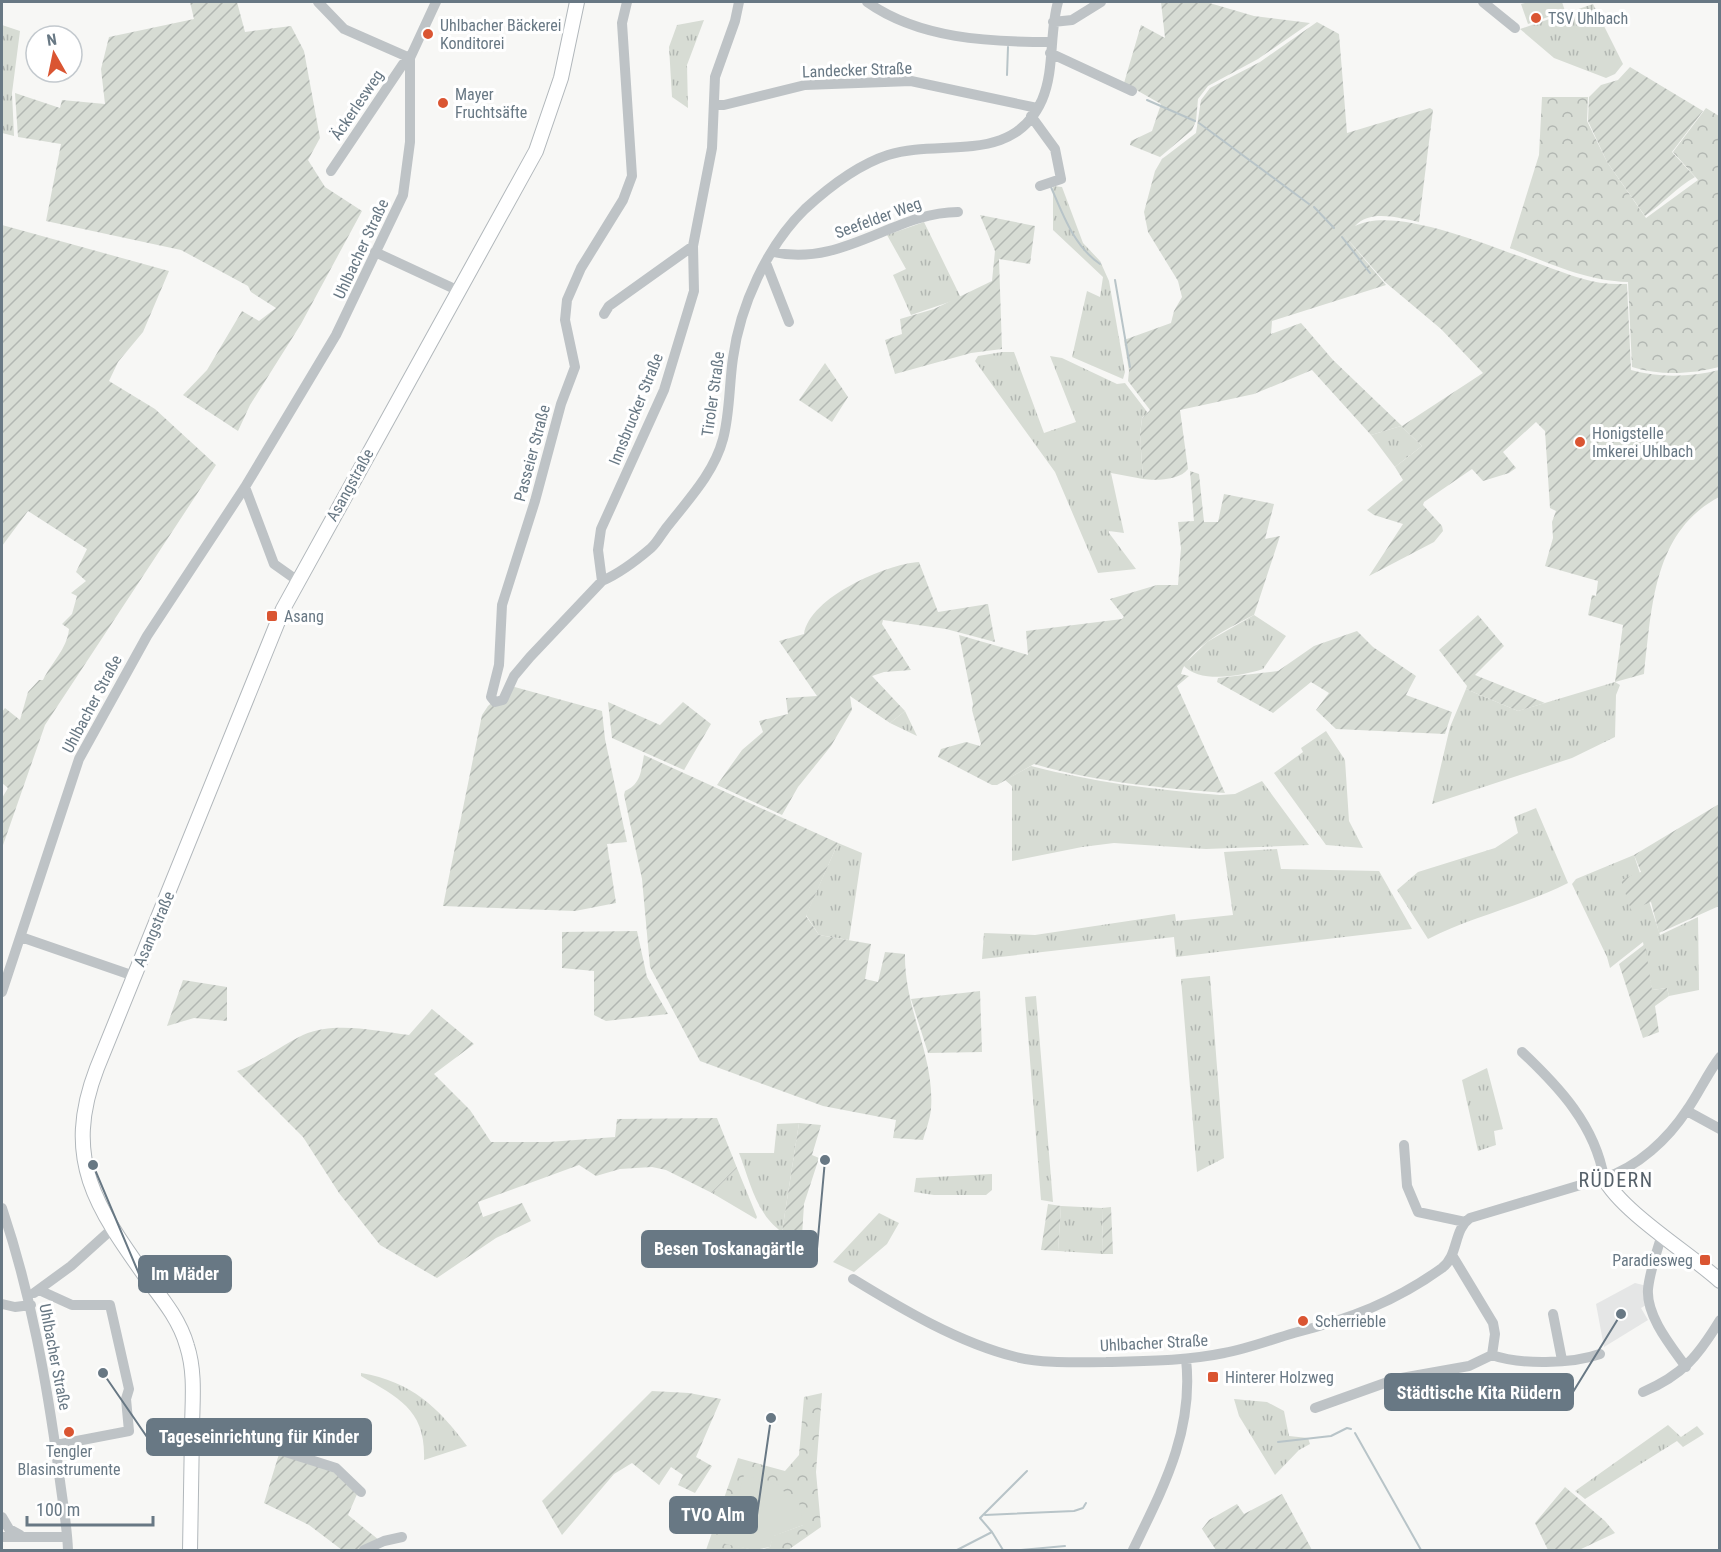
<svg xmlns="http://www.w3.org/2000/svg" width="1721" height="1552" font-family="'Roboto Condensed',sans-serif">
<defs>
<pattern id="grass-tufts" width="24" height="20" patternUnits="userSpaceOnUse" patternTransform="scale(1.5)"><rect width="24" height="20" fill="#d7dcd4"/><path d="M3 7l-1-3M5 7V3M7 7l1-3M15 17l-1-3M17 17v-4M19 17l1-3" fill="none" stroke="#b2b7b2"/></pattern>
<pattern id="forest-crowns" width="20" height="18" patternUnits="userSpaceOnUse" patternTransform="scale(1.5)"><rect width="20" height="18" fill="#d7dcd4"/><path d="M2 6a3 3 0 1 1 6 0M12 15a3 3 0 1 1 6 0" fill="none" stroke="#b2b7b2"/></pattern>
<pattern id="garden-furrows" width="10" height="10" patternUnits="userSpaceOnUse" patternTransform="scale(1.5)"><rect width="10" height="10" fill="#d7dcd4"/><path d="M-1 1l2-2M0 10L10 0M9 11l2-2" fill="none" stroke="#b2b7b2"/></pattern>
</defs>
<rect width="100%" height="100%" fill="#f7f7f5"/>
<path fill="#e5e6e6" d="M1635,1283l12,3 1,18 -7,4 7,12 -44,27 -8,-43z"/>
<path fill="url(#grass-tufts)" d="M1593,4l30,60 -8,10 -9,4 -52,-20 -34,-29z
M704,20l-17,45 1,43 -16,-11 -3,-50 8,-22z
M2,25l18,6 -8,62 2,43 -12,-3z
M1053,186l9,1 21,56 17,18 9,20 16,91 -2,7 -51,-22 15,-66 13,6 3,-20 -50,-47z
M924,222l37,76 -50,17 -18,-40 13,-6 -19,-34z
M1002,352h12l30,81 32,-11 -26,-66 12,2 55,26 8,-1 23,30 -6,5 -2,17 3,44 -32,-6 13,60 -15,-2v2l27,36 -38,4 -43,-101 -80,-111 3,-5z
M1401,426l21,20 -27,21 -24,-32z
M1254,615l32,21 -23,33c-21,7 -64,15 -80,-4l24,-23z
M1615,682l5,3 -4,10 -1,42 -43,21 -140,46 18,-77 16,-38 52,22z
M905,711l12,25 -27,-13z
M1326,731l19,29 4,61 14,27 -37,-3 -52,-72 29,-21 -2,-4z
M1031,766c62,16 124,24 189,29l15,-1 27,-13 47,64 -103,4 -92,-6 -32,4 -70,14v-75l-7,-6z
M1536,808l32,75c-45,23 -95,33 -140,56l-31,-49 21,-18 77,-24 23,-15 -4,-16z
M838,843l24,10 -13,87 -30,-5 -13,-20z
M1277,849l4,20 98,2 33,58 -236,28 -2,-20 -192,22 2,-26 51,2 140,-21 1,7 57,-6 -9,-63z
M1634,855l26,80 38,-18 1,73 -30,6 -2,-8 -15,2 -9,-48 -33,26 -3,-11 -35,-73 4,-5z
M1210,976l14,182 -27,14 -16,-193z
M1036,996l17,206 -12,-2 -16,-203z
M1487,1068l16,61 -9,2 2,14 -18,6 -16,-71z
M799,1123l-17,109c-26,-18 -32,-51 -43,-79h35l3,-29z
M737,1168l20,49 -1,2 -44,-26z
M992,1174v16l-6,5h-52l-20,-3 2,-14z
M1061,1206l41,2 1,46 -45,-3z
M879,1213l20,10 -12,21 -33,28 -21,-10z
M361,1373c51,9 77,34 106,73l-43,14c2,-50 -25,-62 -63,-84z
M1234,1399l33,3 17,9 5,25 19,2 2,6 -11,6 -24,25 -36,-59z
M1668,1425l13,12 16,-11 7,8 -21,13 -6,-6 -92,58 -10,-8z"/>
<path fill="url(#forest-crowns)" d="M1542,97h46l-1,24 20,41 39,56 52,-38 -25,-28 33,-44 13,8v251c-27,7 -59,9 -87,0l-4,-85c-42,-1 -79,-19 -118,-34l29,-93z
M822,1393l-6,79 5,55 -33,23h-28l10,-3 3,-11 30,-11 -78,18 29,7h-48l32,-92 47,13 14,-16 5,-58z"/>
<path fill="url(#garden-furrows)" fill-rule="evenodd" d="M190,2h47l8,30 46,-6 13,25 16,87 -12,22 17,27 37,24 -61,113 -51,81 -12,26 -55,-36 24,-25 35,-59 17,10 17,-13 -25,-16 -3,-6 -67,-36 -135,-29 15,-77 -43,-7 -3,-44 45,15 2,-8 43,4 -4,-35 8,-32 85,-18z
M1161,2h45l48,14 56,7 -52,36 -50,27 -10,13 -2,22 -4,9 -32,27 -30,-12 1,-4 21,-10 9,-27 -37,-21 17,-58 24,13z
M1317,22l22,12 8,99 83,-25 3,2 -14,112c-20,-4 -49,-13 -64,4 49,-26 182,42 236,55 12,3 24,3 36,3l4,86c28,8 60,7 88,0v127c-66,35 -67,110 -75,177l-29,8 8,-57 -35,-10 4,-20 4,1 2,-15 -53,-15 8,-28 -1,-16 4,-11 -6,-3 -5,-77 -9,-9 -33,30 13,16 -7,5 -26,8 -11,-12 -48,33 -1,3 19,21 1,5 -9,11 -65,34 34,-52 -29,-9 -7,-5 36,-30 -8,-13 27,-21 -21,-20 -30,9 -59,-65 -58,24 -74,16 8,59c-8,11 -32,12 -45,10l-3,-44 2,-16 8,-9 -22,-29 1,-10 -5,-31 47,-17 3,-12 8,-14 -4,-16 -30,-49 -4,-20 11,-41 7,-12 34,-26 5,-33 9,-12 50,-26zM1343,234l42,48 56,47 42,44 -81,53 -69,-66 -32,-37 -30,11 1,-13 114,-36z
M1630,67l73,44 -31,41 23,25c-19,11 -33,27 -50,39l-38,-54 -19,-41 1,-24 12,-12 17,-5z
M980,215l55,11 -5,38 -31,-5 3,90 -31,4 -76,21 -10,-34 17,-6 -2,-15 34,-10 58,-28 3,-30z
M2,225l167,46 -26,61 -25,30 -9,19 46,28 61,56 -171,260 -43,123v-50l6,-10 -6,-5v-71l3,-4 15,12 8,-28 11,-12h4c9,-18 24,-31 26,-51l-7,-5 10,-10 5,-18 -6,-3 15,-12 -10,-9 11,-23 -59,-38 -26,35z
M825,363l23,34 -16,25 -33,-22z
M1190,471l9,3 5,48h14l6,-28 50,10 -9,35 15,-3 -26,79c-23,12 -66,32 -73,59l8,2 -12,10 48,107c-64,-5 -129,-11 -191,-29l-37,21h-5l-54,-28 3,-8 25,-7 14,4 1,-2 -9,-34 1,-6 -14,-69 69,20 -2,-24 96,-12 2,-2 -14,-18 47,-14h21l3,-37 -3,-26 16,-1z
M919,562l19,50 50,-8 7,38 -49,-13 -63,-9 -1,4 29,46 -27,2 -12,4 33,35 -15,12 -40,-27 2,14 -21,36 -33,41 -16,28 -65,-30 25,-35 21,-18 -4,-11 29,-7 -2,-16 31,-2 -38,-55 25,-7c6,-37 82,-70 115,-72z
M1478,615l26,31 -29,29 70,28 -27,8 -52,-22 1,-3 -28,-36z
M1357,631l16,16 43,29 -10,19 46,17 -7,22 -109,-5 -20,-19 13,-17 -18,-11 -38,31 -56,-31 1,-4 60,-7 36,-25z
M511,686l91,25 3,28 22,103 -20,2 9,59 -41,8 -132,-5 39,-191 6,-9z
M608,702l52,23 23,-23 28,22 -27,46 -72,-32z
M644,755l194,88 -32,73 13,19 52,9 -6,35 13,3 7,-30 20,2c-1,55 30,102 26,155 -1,10 -5,21 -8,31l-30,-2 3,-18 -73,-14 -123,-45 -50,-94 -8,-88 -18,-84 1,-4c16,-7 16,-20 19,-36z
M1719,804v102l-60,27 -8,-31 -20,8 -10,-30 20,-8 -7,-17z
M637,931l10,46 21,37 -62,7 -12,-6v-44l-32,-3v-36z
M1645,944l7,46 15,-2 2,8 -14,10 4,26 -16,6 -24,-74z
M183,980l44,7v34l-33,-3 -27,8z
M980,991l2,61 -54,1 -17,-54z
M432,1009l42,35 -40,30 36,36 21,32h58l66,-5 2,-18 100,-1 20,50 -25,25 -46,-23 -14,-3 -32,2 -24,7 -17,-11 -101,37 5,15 39,-14 9,18 -35,17 -59,40 -57,-33 -41,-52 -36,-56 -66,-66c24,-9 43,-25 66,-36 33,-14 72,-4 106,0z
M799,1123l22,2 -9,30 7,3 -15,46 -2,32 -3,5 -17,-9z
M1048,1204l13,2 -3,45 -17,-1z
M1111,1207l2,47h-10l-1,-46z
M652,1391l37,2 32,6 -25,58 16,9 -17,27 -17,-8 5,-10 -12,-8 -12,18 -27,-22 -18,11 -52,61 -20,-34z
M279,1454l56,15 23,23 -10,23 31,25 -19,10h-18l-33,-25 -45,-22z
M1565,1487l40,34 10,12 -36,17h-31l-13,-27z
M1282,1494l30,56h-96l-14,-21 7,-9 28,-16 7,10z"/>
<path fill="#d7dcd4" d="M1529,2h33l3,9 -37,13 -7,-20z
M744,1475l36,10 3,6 15,5 5,29 -29,11 -4,11 -16,3 -29,-6z"/>
<g fill="none" stroke-linecap="round" stroke-linejoin="round">
<path stroke="#b8c4c8" stroke-width="2" d="M1007,75l1,-28
M1147,100l48,21
M1199,123l110,81
M1051,187c12,28 23,59 49,77
M1314,207l20,21
M1342,237l28,36
M1115,280l15,87
M1355,1433l66,117
M1278,1442l53,-6 16,-8 4,1
M985,1515l89,-4 9,-3 3,-5
M992,1532l11,18
M957,1550l35,-18 -12,-14 47,-47
M1021,1550l44,-4"/>
<defs>
<path id="secondary" d="M1604,1178c18,34 85,75 116,103
M190,1550c1,-39 1,-78 2,-118 0,-28 4,-58 -5,-86 -7,-25 -23,-45 -39,-66 -52,-73 -86,-121 -51,-212l186,-459 253,-458 25,-73 16,-76"/>
</defs>
<use href="#secondary" stroke="#b1b7bb" stroke-width="16"/>
<path stroke="#bec3c6" stroke-width="10" d="M318,2l26,27 66,29
M627,2l-5,21 10,153 -9,24 -42,68 -14,32 -2,20 10,47 -14,37 -26,97 -33,104 -3,60 -8,32 4,5 8,-2 11,-24 16,-19 72,-76c16,-7 35,-21 49,-33 6,-5 11,-15 16,-21 21,-27 47,-54 56,-88 7,-26 6,-54 10,-81 7,-52 34,-112 72,-149 24,-22 52,-44 83,-54 53,-17 125,11 154,-55 13,-30 7,-67 16,-98
M867,2c52,37 122,40 184,40
M1483,2l32,26
M1053,22l19,-2 29,-18
M1050,53l82,38
M714,105h10l81,-20 106,-4 126,27
M1031,116l24,33 6,30 -21,7
M331,171l72,-107 7,-6
M375,252l84,39
M773,252c69,16 122,-40 185,-40
M766,263l23,59
M604,314l5,-8 84,-60
M245,487l29,77 24,17
M602,581l-4,-31 3,-21 63,-139 30,-99 -1,-45 19,-98 3,-71 20,-56 4,-19
M21,937l113,39
M2,992l77,-233 68,-123 98,-149 91,-152 67,-140 7,-53v-84l26,-56
M1522,1052c37,35 73,73 82,126
M1687,1111l33,18
M1404,1145l3,41 11,26 47,10
M2,1208c29,86 45,175 57,265 3,26 8,51 9,77
M1662,1234c-5,18 -12,36 -14,55 -2,27 23,57 38,78
M1452,1255l41,68 2,11 -3,21
M853,1279c49,30 106,64 163,78 30,7 60,5 90,5 39,-1 80,-1 118,-9 23,-4 46,-13 70,-20 55,-14 101,-31 148,-65 17,-13 11,-38 28,-50l134,-40c34,-11 64,-39 83,-68 12,-17 20,-36 33,-53
M39,1290l33,15h38l19,84 -3,10 3,32 -73,14
M34,1293l37,-27 41,-37
M2,1304l13,3 16,-2
M1553,1314l9,46
M1492,1355c28,10 80,9 108,-1
M1643,1392c40,-17 55,-36 77,-72
M1315,1408l81,-29 73,-13 23,-11
M192,1429l37,5 107,34 25,24
M2,1517l7,12 11,6
M2,1537h65
M364,1550l20,-9 18,-4
M1133,1550c30,-62 61,-119 53,-191"/>
<use href="#secondary" stroke="#fff" stroke-width="14"/>
</g>
<g fill="#da5532" stroke="#fff" stroke-width="2">
<circle cx="1536" cy="18" r="6"/>
<circle cx="428" cy="34" r="6"/>
<circle cx="443" cy="103" r="6"/>
<circle cx="1580" cy="442" r="6"/>
<rect x="266" y="610" width="12" height="12" rx="3"/>
<rect x="1699" y="1254" width="12" height="12" rx="3"/>
<circle cx="1303" cy="1321" r="6"/>
<rect x="1207" y="1371" width="12" height="12" rx="3"/>
<circle cx="69" cy="1432" r="6"/>
</g>
<g text-anchor="middle" dominant-baseline="central" stroke-width="6" stroke-linejoin="round" paint-order="stroke">
<g font-size="16" fill="#687884" stroke="#fff" text-anchor="start">
<text x="1548" y="18">TSV Uhlbach</text>
<text x="440" y="25">Uhlbacher Bäckerei<tspan x="440" dy="18">Konditorei</tspan></text>
<text x="455" y="94">Mayer<tspan x="455" dy="18">Fruchtsäfte</tspan></text>
<text x="1592" y="433">Honigstelle<tspan x="1592" dy="18">Imkerei Uhlbach</tspan></text>
<text x="284" y="616">Asang</text>
<text x="1693" y="1260" text-anchor="end">Paradiesweg</text>
<text x="1315" y="1321">Scherrieble</text>
<text x="1225" y="1377">Hinterer Holzweg</text>
<text x="69" y="1451" text-anchor="middle">Tengler<tspan x="69" dy="18">Blasinstrumente</tspan></text>
</g>
<g font-size="16" fill="#687884" stroke="#fff">
<text transform="translate(857 70) rotate(-2)">Landecker Straße</text>
<text transform="translate(357 105) rotate(-56)">Äckerlesweg</text>
<text transform="translate(878 218) rotate(-20)">Seefelder Weg</text>
<text transform="translate(361 249) rotate(-65)">Uhlbacher Straße</text>
<text transform="translate(713 394) rotate(-82)">Tiroler Straße</text>
<text transform="translate(636 409) rotate(-68)">Innsbrucker Straße</text>
<text transform="translate(532 453) rotate(-75)">Passeier Straße</text>
<text transform="translate(350 485) rotate(-61)">Asangstraße</text>
<text transform="translate(92 704) rotate(-62)">Uhlbacher Straße</text>
<text transform="translate(154 929) rotate(-67)">Asangstraße</text>
<text transform="translate(1154 1343) rotate(-3)">Uhlbacher Straße</text>
<text transform="translate(55 1357) rotate(79)">Uhlbacher Straße</text>
</g>
<g font-size="20" letter-spacing="1.5" fill="#56616a" stroke="#fff">
<text x="1616" y="1180">RÜDERN</text>
</g>
</g>
<path fill="none" stroke="#687884" stroke-width="2" d="M825 1160L817 1249M93 1165L139 1274M1621 1314L1573 1392M103 1373L147 1437M771 1418L757 1515"/>
<g fill="#687884" stroke="#fff" stroke-width="2">
<circle cx="825" cy="1160" r="6"/>
<circle cx="93" cy="1165" r="6"/>
<circle cx="1621" cy="1314" r="6"/>
<circle cx="103" cy="1373" r="6"/>
<circle cx="771" cy="1418" r="6"/>
</g>
<g fill="#687884" stroke="#687884" stroke-width="2">
<rect x="642" y="1231" width="175" height="36" rx="6"/>
<rect x="139" y="1256" width="92" height="36" rx="6"/>
<rect x="1385" y="1374" width="188" height="36" rx="6"/>
<rect x="147" y="1419" width="224" height="36" rx="6"/>
<rect x="670" y="1497" width="87" height="36" rx="6"/>
</g>
<g font-size="18" text-anchor="middle" font-weight="bold" fill="#fff">
<text x="729" y="1255">Besen Toskanagärtle</text>
<text x="185" y="1280">Im Mäder</text>
<text x="1479" y="1399">Städtische Kita Rüdern</text>
<text x="259" y="1443">Tageseinrichtung für Kinder</text>
<text x="713" y="1521">TVO Alm</text>
</g>
<rect width="1721" height="1552" fill="none" stroke="#687884" stroke-width="6"/>
<g transform="translate(54 54) rotate(351)"><circle r="28" fill="#ffffff" stroke="#c3c9ce" stroke-width="1.5"/>
<path d="M0-4.5L10 22L0 15L-10 22Z" fill="#da5532"/>
<text y="-9" font-size="16" font-weight="bold" text-anchor="middle" fill="#687884">N</text>
</g>
<path d="M27 1516v9h126v-9" fill="none" stroke="#687884" stroke-width="3"/>
<text x="36" y="1516" font-size="18" fill="#687884" stroke="#ffffff" stroke-width="4.5" paint-order="stroke">100 m</text>
</svg>
